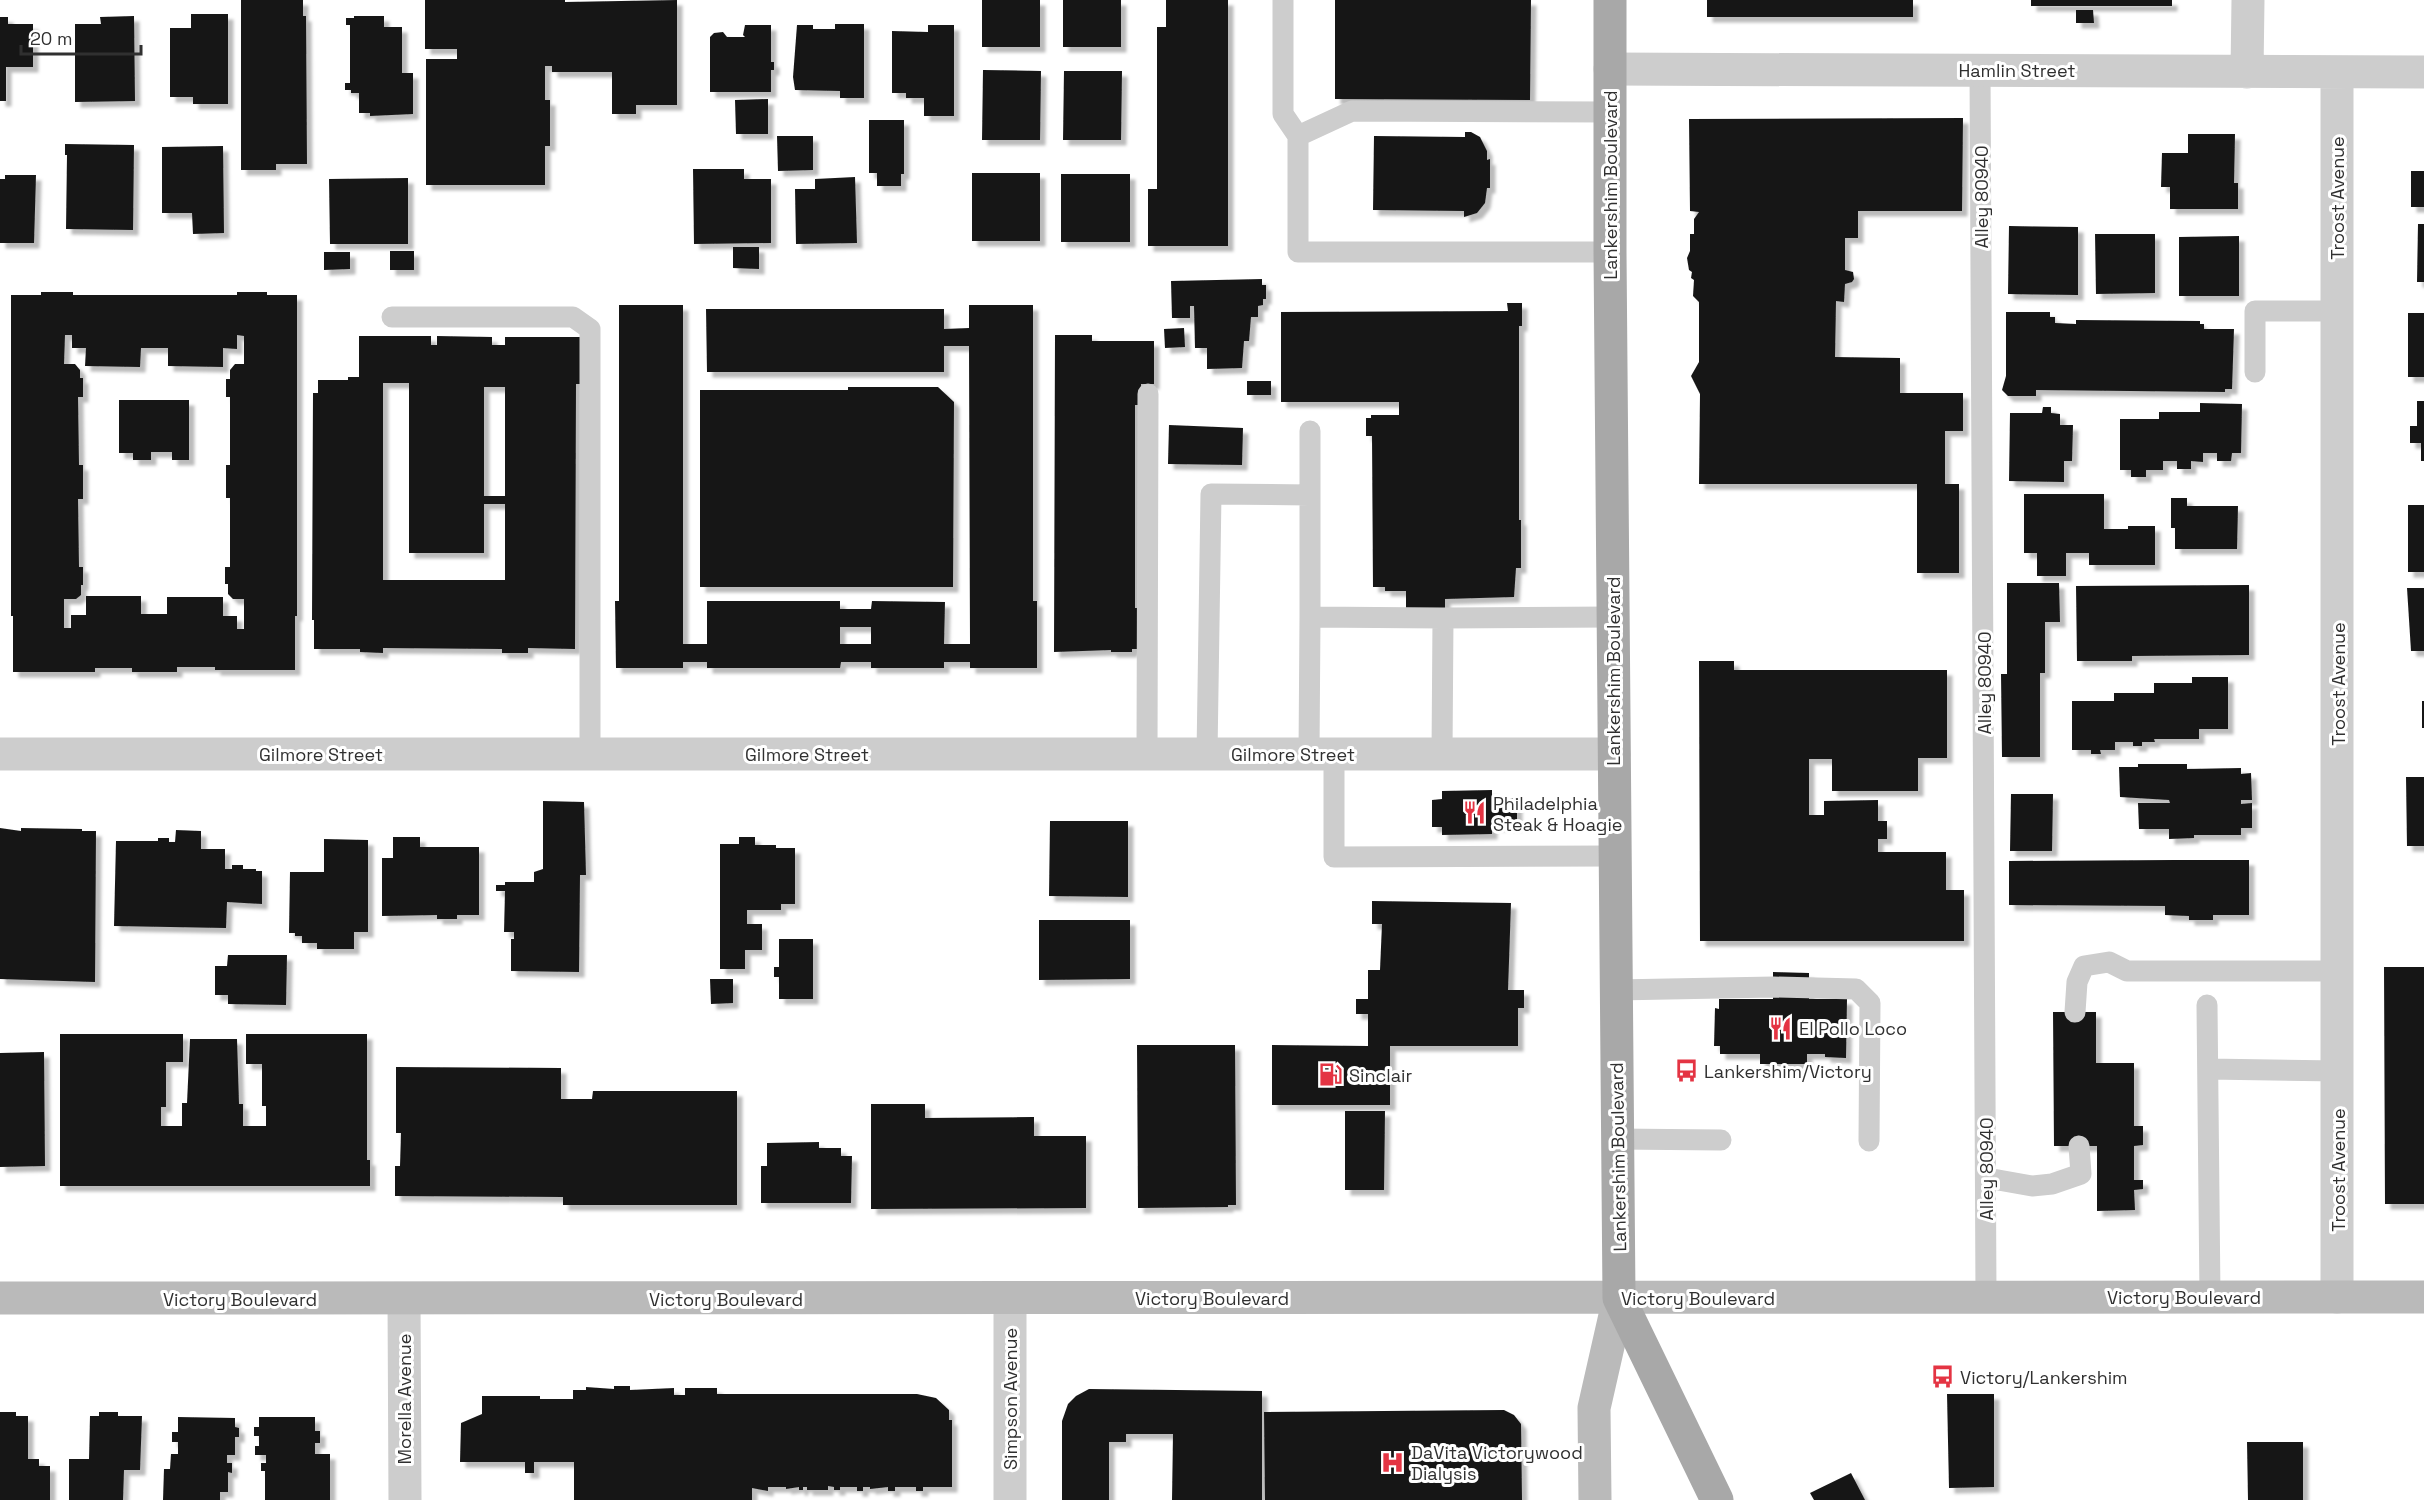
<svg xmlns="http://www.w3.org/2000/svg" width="2424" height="1500" font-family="'Space Grotesk',sans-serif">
<defs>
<filter id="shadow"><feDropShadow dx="5.5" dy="5.5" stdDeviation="1.5" flood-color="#0004"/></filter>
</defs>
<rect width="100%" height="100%" fill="#fff"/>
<path fill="#171717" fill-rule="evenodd" filter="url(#shadow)" d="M241,0h62v16h3l1,148h-31v6h-35z
M425,0h140v2l112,-2v105h-41v9h-24v-42h-60v-6h-7v34h5v46h-5v39h-119v-126h31v-10h-32z
M982,0h58v47h-58z
M1063,0h58v47h-58z
M1166,0h62v246h-80v-57h9v-162h9z
M1335,0h196l-1,100 -195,-1z
M1707,0h206v17h-206z
M2031,0h141v6h-141z
M2076,10h17l1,13h-18z
M191,14h37v90h-35v-7h-23v-69h21z
M134,16l1,85 -60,1v-78h26l-1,-7z
M354,16h30v11h18v46h11v41l-43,2v-3h-11v-20h-8v-3h-6v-7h5v-58h-4v-7h8z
M0,17h8v7h25v43h-27v34h-6z
M835,24h29v74h-24v-7l-45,-1 -2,-13 4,-52h16v4h22z
M745,25h26v37h3v8h-3v22h-61v-55l4,-4 9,-1 4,5h18l-2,-2z
M928,25h26v91h-30v-18h-18v-5h-14v-62l36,1z
M983,70l58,1 -1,69h-58z
M1064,71h58l-1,69h-58z
M768,99v35h-32l-1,-34z
M1963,118l-1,93h-104v27h-13v32l8,2 1,7 -2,3 -7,2 -1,18 -8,-1 -1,56 65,1v35h63v38h-18v53h14v89h-42v-89h-218l1,-90 -9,-18 8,-14v-60l-6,-6 1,-16 -3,-2 1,-6 -3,-2 -2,-12 3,-7v-17h4v-15l5,-7 -9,-1 -1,-92z
M869,120h35v54h-3v12h-24v-13h-8z
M1465,132h6l9,5 7,14v9l3,-1v29h-3l-2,15 -8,10 -13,4v-6l-91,-1 1,-74 91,1z
M2188,134h47l-1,49h4v26h-68v-22h-9l1,-34h26z
M777,136h36v34l-35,1z
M65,144l69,1 -1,85 -67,-1 1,-74h-2z
M223,146l1,87 -31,1 -1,-21h-30v-66z
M693,169h51v10h27v64l-77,1z
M2411,171h13v36h-13z
M972,173h68v68h-68z
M1061,174h69v68h-69z
M5,175h31l-2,68h-34v-64h5z
M855,177l2,66 -61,1 -1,-55h20v-10z
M408,178v66h-78l-1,-65z
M2418,224h6v58h-7z
M2009,226l69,1v68l-70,-1z
M2095,234h60v59l-59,1z
M2239,236v60h-60v-59z
M733,247h26v22l-26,-1z
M390,251h24v19h-24z
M324,252h26v17l-26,1z
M1262,279v6h4v14h-3v6l-5,1v11h-7l-2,24h-5l-2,27 -35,1v-21h-12l-1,-42h-4v12h-18l-1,-37z
M41,292h32v3h164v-3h30v3h30v321h-2v54h-80v-3h-38v5h-45v-4h-37v4h-82v-56h-2v-321h30zM65,335h7v13h14l-1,18 55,1 1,-19h27v18l55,1v-19l14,1v-14l7,1v28h-9l-5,6v9h-4v18h4v68h-4v33h4v69h-5v17h3v10l5,5h11v30h-7v-13h-14v-19h-56v17h-26v-18h-55v19h-15v13h-7v-29h12l5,-4v-10h2v-18h-4l-1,-68h5v-34h-4l-1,-68h5v-19h-3v-8l-5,-6h-11z
M1507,303h15v23h-3v194h2v48h-5l-2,29 -69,2v11h-39v-19h-21v-4h-12l-1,-151h-6v-18h5v-3h28v-13h-118v-90l227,-1z
M619,305h64v339h24v-43h133v8h31l1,-8 73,1 -1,42h26l-1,-298h-25v26h-237l-1,-63h238v20l25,-1v-23h64v296h4v67h-67v-6h-26v6h-73v-6h-30l-1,6h-133v-6h-24v6h-67l-1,-67h4zM840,627h31v17h-31z
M2006,312h44v5h5v6l21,1v-4l124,1v3h4v5h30l-2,60h-7v3l-189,-2v6h-28l-6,-6 4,-14z
M2408,313h16v64h-16z
M1184,328l1,19 -20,1 -1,-19z
M1055,335h37v6h62v43h-13v21h-6v203h5v41h-8v3h-21v-2l-57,2z
M359,336h72v9h6v-9l55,1v8h13v-8h78v47h-7l-1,265 -47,-1v5h-26v-4l-119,-1v5l-23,-1v-3h-46v-29h-2l1,-227h5v-13h30v-3h11zM383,383h26v170h75v-49h21v76h-122zM484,387h21v109h-21z
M1247,381h24v14h-24z
M848,387h90l16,15 -1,185h-253v-197h148z
M119,400h70v60h-17v-8h-21v8h-18v-7h-14z
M2417,401h7v60h-3v-18h-11v-17h7z
M2200,403l42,1 -1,49h-9l-1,8h-14v-8h-14v9l-12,-1v8h-14v-8h-14v9h-17v7h-15v-7h-11v-51h39v-7h41z
M2043,407h8v6l9,1v11h13l-1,36h-8v21l-55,-1 1,-68h32z
M1169,425l74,3 -1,37 -74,-1z
M2024,494h80v35h24v-3h27v39h-66v-12h-23v23h-29v-23h-13z
M2171,498h16v8h51l-1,43h-62v-21h-4z
M2408,505h16v67h-16z
M2007,583h52l1,39h-15v51h-5v84h-38l-1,-83h6z
M2249,585v70l-117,1v5h-55l-1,-75z
M2407,588h17v63h-13z
M1699,661h35v9h213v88h-29v33h-86v-32h-23v56h15v-14l54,-1v21h9v18h-9v13h68v38h18v51h-264z
M2192,677h36v52h-29v10h-45l1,3h-13v4h-9v-4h-18v8h-15l1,4h-10v-4h-19v-49h42v-8h40v-10h38z
M2422,701h2v27h-2z
M2138,764h49v5l54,-1v6l10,-1 1,27h-11v4l11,-1v25h-11v7h-47v3l-25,1v-10h-30l-1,-26h32l-1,-3 -49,-3 -1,-30h19z
M2406,777h18v69h-17z
M1492,790v9l25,-1v28h-25v8l-50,1v-8h-10v-27l10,-1v-8z
M2011,794h42l-1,57h-42z
M543,801l41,1 2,73h-6l-1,97 -68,-1v-32h3v-7h-10l1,-41h-9v-6h9v-3h29v-10l9,-3z
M1050,821h78v76l-79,-1z
M0,828l21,3v-3l61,1v2h14l-1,151 -95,-3z
M176,830l25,1v18h24v20h7v-4h11v4h13v2h6v33l-35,-2 -1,26 -112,-2 2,-85h42v-3h11v4h6z
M393,837h27v10h59v68h-22v4h-20v-4l-55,1v-58h11z
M739,837h16v8h21v3h19v56h-14v6h-34v14h15v26h-17v19h-25v-125h19z
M324,839l44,1v92h-14v17h-37v-6h-15v-7h-7v-3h-6l1,-61h34z
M2173,860h76v55h-36v5h-24v-4l-24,-1v-9l-156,-1v-44z
M1372,901l139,2 -3,87h16v18h-6v38h-128v59h-118v-60l96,1v-32h-12v-15h12v-29h12l2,-46h-10z
M1039,920h91v59l-91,1z
M779,939h34v60h-34v-22h-5v-10h5z
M228,955h59l-1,50 -58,-1v-9h-13v-29h12z
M2384,967h40v237h-39z
M1773,972l36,1v26h38l-1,59 -21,-1v-3h-18v10h-47v-10h-40v-8h-6l1,-38 4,1v-10h54z
M710,979h23v24l-22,1z
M2053,1012h43v51h38v63h9v19l-9,1v34h9v9l-9,1 1,20 -38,1v-65h-43z
M60,1034h123v28h-17v45h-5v19h21v-23h5l3,-64h47l2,65h4v22h23v-20h-4v-42h-16v-30h121v126h3v26h-310z
M1137,1045h98l1,160h-8v2l-90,1z
M44,1052l1,114 -45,1v-114z
M396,1067l165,1v31h31l1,-8h144v114h-174v-8l-168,-1v-30h5l1,-33h-5z
M871,1104h54v14l109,-1v19h52v72l-215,1z
M1345,1111h40l-1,79h-39z
M819,1142v6h22v8h11l-1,47h-90v-37h6v-23z
M614,1386h16v4l44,-2v7h11v-7h32v6h200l19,4 13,12v10h3v67h-29v4h-7v-4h-21v4h-7v-4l-18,2v-2h-7v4h-6v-4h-17v3h-6v-3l-6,-1v4h-21v-3h-4v3h-4v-3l-13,2v-2h-18v4l-16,-3v12h-178v-38h-40v11h-9v-11h-65l1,-39 21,-9v-18h58v3h33v-9h13v-3l28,2z
M1089,1389l173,2v109h-90l1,-66h-47v8h-17v58h-47v-79l6,-17 8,-8z
M1947,1394h47v93l-45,1z
M1504,1410l10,5 7,9 1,76h-257l-1,-88z
M0,1412h16v4h12v43h11v7h11v34h-50z
M99,1412h19v4h24l-2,54h-16l-1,30h-54v-41h20l1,-43h9z
M178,1417l57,1v9l4,1v9h-4v18h-8v8h5v10l-4,-1v20h-8v8h-57l1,-31h6l1,-15h7v-12h-6v-10h6z
M259,1417h56v14h5v12h-5v11h15v46h-65v-29h-4v-8h5v-8h-11v-9h4v-10h-5v-9h5z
M2247,1442h56v58h-55z
M1851,1473l14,27h-51l-4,-7z"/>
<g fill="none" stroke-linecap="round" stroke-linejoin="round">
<path stroke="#cdcdcd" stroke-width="21" d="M1283,0v114l15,22
M1980,70l6,1227
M1610,252h-312v-116l54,-25 258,1
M392,317h181l17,12v425
M2255,372v-61h82
M1310,617v-186
M1147,754l1,-360
M1207,754l4,-260 99,1
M1309,754l1,-137 133,1
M1334,754v103l281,-1
M1442,754l1,-136 170,-1
M1616,990l157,-3 83,2 14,14 -1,138
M2207,1005l3,292
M2075,1012l2,-30 7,-16 25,-4 18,9h211
M2208,1069l130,2
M1617,1139l104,1
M1987,1178l45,8 20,-2 29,-10 -2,-28"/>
<path stroke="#cdcdcd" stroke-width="33" d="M1610,69l814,3
M2247,72l1,-72
M2337,72v1225
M0,754h1614
M404,1299l1,201
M1010,1299v201"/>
<path stroke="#bababa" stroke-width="33" d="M0,1298l2424,-1
M1595,1500l-1,-92 25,-110"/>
<path stroke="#a8a8a8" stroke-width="33" d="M1610,0v252l9,1046 98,202"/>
</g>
<defs>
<symbol id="restaurant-bare" viewBox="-9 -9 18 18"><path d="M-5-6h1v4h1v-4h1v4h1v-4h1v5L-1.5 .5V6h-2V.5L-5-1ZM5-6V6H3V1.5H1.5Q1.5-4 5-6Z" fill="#e43443" stroke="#fff" stroke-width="2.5" paint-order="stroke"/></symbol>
<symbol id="bus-bare" viewBox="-9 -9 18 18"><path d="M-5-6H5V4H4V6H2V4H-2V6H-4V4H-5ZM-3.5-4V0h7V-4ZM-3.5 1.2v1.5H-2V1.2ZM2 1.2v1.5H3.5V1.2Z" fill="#e43443" stroke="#fff" stroke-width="2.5" paint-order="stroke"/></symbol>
<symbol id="fuel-bare" viewBox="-9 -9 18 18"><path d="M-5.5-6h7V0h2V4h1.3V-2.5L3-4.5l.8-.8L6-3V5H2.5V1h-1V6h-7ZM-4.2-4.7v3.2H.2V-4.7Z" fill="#e43443" stroke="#fff" stroke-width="2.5" paint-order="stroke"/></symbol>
<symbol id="hospital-bare" viewBox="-9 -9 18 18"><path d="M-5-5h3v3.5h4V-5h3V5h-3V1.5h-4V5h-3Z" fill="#e43443" stroke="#fff" stroke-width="2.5" paint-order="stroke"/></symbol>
</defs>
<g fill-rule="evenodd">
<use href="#restaurant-bare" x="1458" y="796" width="33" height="33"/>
<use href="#restaurant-bare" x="1764" y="1012" width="33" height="33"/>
<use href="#bus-bare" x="1670" y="1054" width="33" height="33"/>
<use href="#fuel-bare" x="1314" y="1058" width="33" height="33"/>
<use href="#bus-bare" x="1926" y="1360" width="33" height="33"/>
<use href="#hospital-bare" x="1376" y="1446" width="33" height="33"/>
</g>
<g text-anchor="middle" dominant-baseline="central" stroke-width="6" stroke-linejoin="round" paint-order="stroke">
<g font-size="18" fill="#303030" stroke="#fff">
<text x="2017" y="70">Hamlin Street</text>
<text transform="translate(1610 185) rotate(-90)">Lankershim Boulevard</text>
<text transform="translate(1981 197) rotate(-90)">Alley 80940</text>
<text transform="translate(2337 198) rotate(-90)">Troost Avenue</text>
<text transform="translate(1613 671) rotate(-90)">Lankershim Boulevard</text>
<text transform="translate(1984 683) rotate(-90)">Alley 80940</text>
<text transform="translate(2338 684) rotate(-90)">Troost Avenue</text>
<text x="321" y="754">Gilmore Street</text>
<text x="807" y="754">Gilmore Street</text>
<text x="1293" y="754">Gilmore Street</text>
<text transform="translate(1618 1157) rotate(-91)">Lankershim Boulevard</text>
<text transform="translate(1986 1169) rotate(-90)">Alley 80940</text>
<text transform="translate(2338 1170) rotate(-90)">Troost Avenue</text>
<text x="2184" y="1297">Victory Boulevard</text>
<text x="1212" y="1298">Victory Boulevard</text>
<text x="1698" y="1298">Victory Boulevard</text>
<text x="240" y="1299">Victory Boulevard</text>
<text x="726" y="1299">Victory Boulevard</text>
<text transform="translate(404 1399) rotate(-90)">Morella Avenue</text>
<text transform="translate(1010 1399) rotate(-90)">Simpson Avenue</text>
</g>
<g font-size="18" fill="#303030" stroke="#fff" text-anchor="start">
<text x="1493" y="803">Philadelphia<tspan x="1493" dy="21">Steak &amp; Hoagie</tspan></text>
<text x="1799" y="1028">El Pollo Loco</text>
<text x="1704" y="1071">Lankershim/Victory</text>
<text x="1349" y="1075">Sinclair</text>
<text x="1960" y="1377">Victory/Lankershim</text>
<text x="1411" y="1452">DaVita Victorywood<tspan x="1411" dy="21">Dialysis</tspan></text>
</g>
</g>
<path d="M21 45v9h120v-9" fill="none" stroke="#303030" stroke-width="3"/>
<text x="30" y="45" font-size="18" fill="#303030" stroke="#ffffff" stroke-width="4.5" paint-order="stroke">20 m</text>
</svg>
